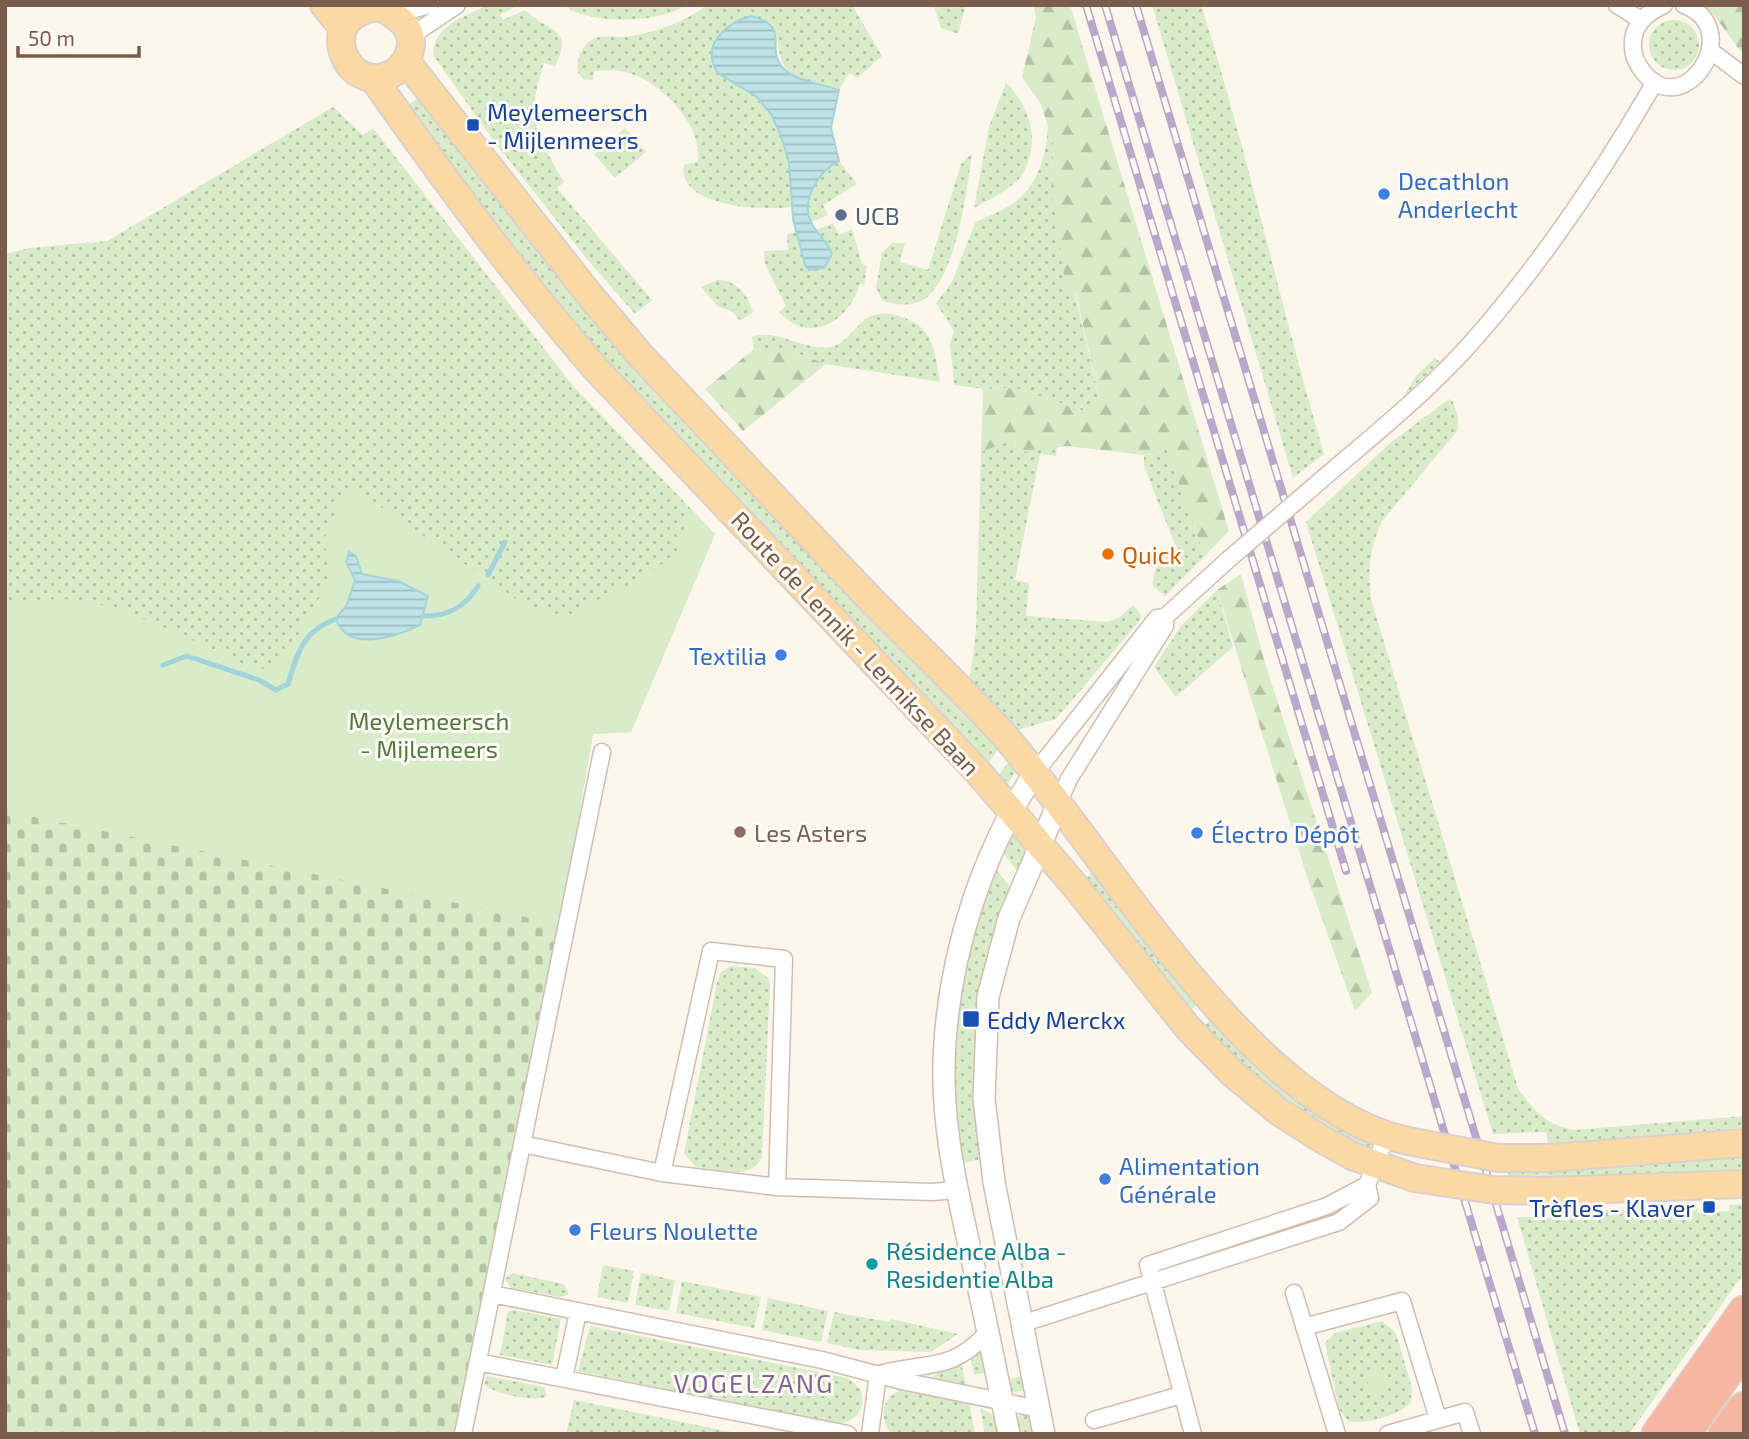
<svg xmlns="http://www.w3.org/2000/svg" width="1749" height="1439" font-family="'Exo 2',sans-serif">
<defs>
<pattern id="grass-dots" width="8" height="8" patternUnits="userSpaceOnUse" patternTransform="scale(1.75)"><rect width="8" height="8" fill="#d8ecc9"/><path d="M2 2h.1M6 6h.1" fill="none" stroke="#b4c2a5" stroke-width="1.8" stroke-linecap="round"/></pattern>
<pattern id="forest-firs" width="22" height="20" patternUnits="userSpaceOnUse" patternTransform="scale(1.75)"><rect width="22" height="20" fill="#d8ecc9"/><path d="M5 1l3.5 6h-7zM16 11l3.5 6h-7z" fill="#b4c2a5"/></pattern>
<pattern id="cemetery-stones" width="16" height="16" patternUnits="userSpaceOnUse" patternTransform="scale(1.75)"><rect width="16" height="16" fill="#d8ecc9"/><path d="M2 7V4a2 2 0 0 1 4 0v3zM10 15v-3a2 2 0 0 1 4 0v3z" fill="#b4c2a5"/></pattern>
<pattern id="water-rules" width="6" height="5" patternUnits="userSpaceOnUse" patternTransform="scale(1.75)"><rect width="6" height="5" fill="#bfe3e8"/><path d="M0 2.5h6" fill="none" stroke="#a0bbbe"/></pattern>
</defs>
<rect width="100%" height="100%" fill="#fdf6ec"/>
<path fill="url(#grass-dots)" d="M487,5h31l-18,10 3,5 22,-10c23,23 50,17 30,56l-11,-3c-19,58 -9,68 20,119l-7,6 95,112 -17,14 -48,-55 -94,-119 -60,-85c1,-30 30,-37 54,-50z
M564,5h121c-24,19 -98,20 -121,0z
M707,5h145l30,51 -25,22 -8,-5 -10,17c-35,-12 -59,-7 -61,-49l-60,32c39,15 64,49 71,90 2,15 0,30 2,44 -28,4 -114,0 -107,-42l14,-4c4,-36 -34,-75 -66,-87 -13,-5 -25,-4 -38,-3l-1,9 -10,-1 -5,-6c-2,-15 4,-31 20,-36 8,-2 19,1 27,0 30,-4 58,-14 82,-32z
M934,5h32l-8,29 -17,-6z
M1152,5h49c47,148 79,300 123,449l-31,24z
M1649 45a25 25 0 1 1 50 0a25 25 0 1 1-50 0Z
M1006,83c24,23 35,58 17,90 -9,16 -34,26 -49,35l15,-81z
M425,93l577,652 -17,22 -360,-379 -224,-278z
M333,107l30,28 10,-7 201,259 141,147 -84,198 -38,2 -33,190 -555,-113v-557l24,-6 78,-7z
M1048,126l6,20 -3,42 49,214 -13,10 -72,-24 -32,1 -29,-4 -4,-41 4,-13 -18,-28 16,-21 23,-59c12,-7 27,-12 39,-20 24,-17 33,-50 34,-77z
M625,128l21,24 -31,26 -21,-24z
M972,153c-5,36 -16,130 -51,148 -11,6 -26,3 -38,0l-7,-13 6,-35 10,-10h13l-5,19 28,8 33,-106z
M839,161l18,23 -34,21 5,10 -17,7c-8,-24 7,-51 28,-61z
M833,223l6,12 13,-6 10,35 5,2 -3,19 -4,-1c-11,37 -50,62 -81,28l7,-6 -21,-42 -1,-13 24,-1 -1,-16 11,-2 5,18 20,-13 -7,-7z
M717,280c18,-1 31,14 36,32l-13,9 -8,-10 -15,-5 -16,-19z
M885,313c45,7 49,28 55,69l-114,-18 -30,-11 -42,-4 -2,-12c27,-10 54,17 82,9 14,-4 22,-22 35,-29 4,-2 11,-3 16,-4z
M1435,358l5,4 -37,35 13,-21z
M1449,399l4,3 5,15v13l-75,90c-14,27 -15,48 -12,79l147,489c16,23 27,36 56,42l170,-14v12l-196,16 -2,-12 -53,2 -187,-612 84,-79z
M1016,438l-1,15 42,-6 -1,9 -16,-2 -25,126 14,3 -3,33 82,6 12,-5 13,-12 8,9v5l-85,100 -39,11 -47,-51 6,-50 5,-177z
M1166,447l39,109 -40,40 -12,-10c-1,-19 9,-26 23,-39l-32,-81v-11z
M1217,590l16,57 -57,50 -22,-30 27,-41z
M1013,756l6,10 -12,19h-6l-6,-5z
M1012,828l17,19 -11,25 -18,-23z
M1095,865l103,138 -4,5 -8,2 -102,-127z
M993,866l19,23 -16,46 -12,224 -26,5 -8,-82 11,-108z
M731,966l24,2 14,11 1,7 -8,172c-12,23 -45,11 -66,9l-12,-14 33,-170 4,-11z
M1215,1020l159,122 -7,10 -97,-57 -67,-68 6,-6z
M1744,1149v29l-233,8 -5,-22z
M1744,1204v69l-115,161h-49l-63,-217h34l2,-5 144,-5 1,6 31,-2v-6z
M603,1265l31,6 -6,32 -31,-6z
M512,1273l52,11 5,10 -9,3 -49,-9 -6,-9z
M641,1273l34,7 -6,31 -34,-6z
M682,1281l79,16 -7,31 -78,-15z
M768,1298l60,13 -7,31 -59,-12z
M513,1310l48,9 -9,46 -52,-10 8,-44z
M834,1312l55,10 2,-3 67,15 -27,18 -71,-2 -33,-7z
M1382,1321l14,12 16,55 -1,14c-12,14 -46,23 -63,19l-9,-12 -14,-66 10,-10z
M590,1326l258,52 13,12c5,19 -4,32 -24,34l-259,-53z
M982,1349l4,23 -12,3 -4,-19z
M961,1361l5,25 -35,-7 2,-3z
M1026,1375v15l-17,3 -6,-12z
M487,1376l57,11 3,9c-11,7 -54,-2 -63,-12z
M903,1389l66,13 6,32h-84c-13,-17 -9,-37 12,-45z
M574,1400l167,34h-175z
M980,1408l15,8 3,18h-13z
M1032,1413l6,21h-25v-17z"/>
<path fill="url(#forest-firs)" d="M1033,5h37l159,526 -24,25 -39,-108 -22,7 -77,-9 -52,7 1,-14 -35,13 2,-63 32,-1 72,24 13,-11 -24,-108 -10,-5 -15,-100 3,-42 -13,-42 -19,-27 14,-60z
M1700,5h44v51l-31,-42z
M754,349l42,4 30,11 -83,67 -38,-42z
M1241,574l24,89 107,330 -17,18 -48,-134 -90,-287z"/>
<path fill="url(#cemetery-stones)" d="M5,811l555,113 -101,510h-454z"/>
<path fill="#d8ecc9" d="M350,486l2,5 13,5 157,107 49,16 18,-15 49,-23 40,-28 13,-44 24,25 -84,198 -38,2 -33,190 -555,-113v-205c18,-3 36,-6 54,-7 60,0 133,43 188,66l21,5 16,-11 46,-80 -2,-24 -5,-13 21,-51z
M1380,1369l8,23 -16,5 -7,-23z"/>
<path fill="url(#water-rules)" stroke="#a5d3da" stroke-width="2" d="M751,16c40,9 15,32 31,51 12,14 40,17 57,23l-8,38 8,33c-19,9 -39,39 -28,61 5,12 17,19 21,32l-8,14 -15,2 -4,-5 -12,-46 -4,-57 -9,-29 -9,-19 -14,-17 -39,-24c-19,-28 9,-50 33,-57z
M349,552l7,4 6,18 36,7 30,15 -8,29c-23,11 -72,29 -84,-6l11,-15 8,-24 -9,-18z"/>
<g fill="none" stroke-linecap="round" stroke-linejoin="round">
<path stroke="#a5d3da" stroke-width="5" d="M488,575l17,-33
M423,616c25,1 42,-9 55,-30
M163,665l24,-9 72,24 17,10 12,-6c10,-33 15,-53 48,-65"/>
<defs>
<path id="minor" d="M1617,5l24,15
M1664,5c-13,6 -22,12 -28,24 -5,12 -4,26 3,37 41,65 110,-37 45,-61
M396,14l34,-9
M409,37l48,-32
M1715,54l29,22
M1305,494c56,-49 116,-95 166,-151 71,-80 130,-168 184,-261
M1034,774l123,-156 8,-1 64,-58
M1058,804l11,-25 96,-153v-9
M522,1144l140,29 115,14 155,5 25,-2
M662,1173l49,-222 73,8 -7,228
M1294,1293l43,141
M492,1294l330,66 80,21 137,28
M1021,1324l318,-102 31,-24 -3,-13 19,-48
M1304,1327l98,-26 36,118
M478,1362l370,72
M880,1374c47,-13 71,-1 108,-42
M564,1378l14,-66
M1094,1420l87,-25
M463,1434l139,-682
M870,1434l8,-60
M1193,1434l-45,-169 179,-59 40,-21
M1388,1434l77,-22 7,22"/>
<path id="tertiary" d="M1009,1434c-12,-57 -23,-114 -36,-171 -16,-72 -34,-146 -28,-220 6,-94 38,-191 89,-269
M1044,1434l-50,-252 -10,-83 4,-102 21,-79 49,-114"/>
<path id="primary" d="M324,5l19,23
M379,5c14,11 33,17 32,40 -1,10 -7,21 -16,27 -48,30 -86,-60 -14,-65
M406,61l182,232 53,63c79,83 157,168 237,251 42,42 85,83 125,127 104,119 245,373 405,407
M373,78c71,101 143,199 224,292l381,402 98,115 112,141 44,45 46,38 42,27 32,18 63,22
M1550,1158l194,-15
M1549,1191l195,-7"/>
<path id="motorway" d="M1657,1434l87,-123
M1685,1434l59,-85
M1724,1434l20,-27"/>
</defs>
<use href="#minor" stroke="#d1beb0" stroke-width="19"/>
<use href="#tertiary" stroke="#d1beb0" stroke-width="24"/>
<use href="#primary" stroke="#dad1cd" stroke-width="30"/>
<use href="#motorway" stroke="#dad1cd" stroke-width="33"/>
<use href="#minor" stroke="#fff" stroke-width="16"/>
<use href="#tertiary" stroke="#fff" stroke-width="21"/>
<use href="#primary" stroke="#fbd9a5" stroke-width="26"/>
<use href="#motorway" stroke="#f7b7a3" stroke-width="30"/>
<defs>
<path id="rail" d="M1086,5l260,866
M1105,5l430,1429
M1136,5l429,1429"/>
</defs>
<use href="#rail" stroke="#b9a8c9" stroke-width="8"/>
<use href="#rail" stroke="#fffaf3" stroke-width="5" stroke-dasharray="16" stroke-linecap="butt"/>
<defs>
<path id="minor-bridge" d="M1229,559l76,-65"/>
<path id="primary-bridge" d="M1408,1141l90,17h52
M1415,1178l79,12 55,1"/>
</defs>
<use href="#minor-bridge" stroke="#d1beb0" stroke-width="19" stroke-linecap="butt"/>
<use href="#primary-bridge" stroke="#dad1cd" stroke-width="30" stroke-linecap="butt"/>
<use href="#minor-bridge" stroke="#fff" stroke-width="16"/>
<use href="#primary-bridge" stroke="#fbd9a5" stroke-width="26"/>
</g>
<g fill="#1a4fb4" stroke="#fffaf3" stroke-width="2.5">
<rect x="466" y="118" width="14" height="14" rx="3.5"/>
<rect x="962" y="1010" width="18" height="18" rx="3.5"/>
<rect x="1702" y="1200" width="14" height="14" rx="3.5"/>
</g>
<g fill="#3f7fe0" stroke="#fffaf3" stroke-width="2.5">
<circle cx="1384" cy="194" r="7"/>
<circle cx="781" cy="655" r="7"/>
<circle cx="1197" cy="833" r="7"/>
<circle cx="1105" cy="1179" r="7"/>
<circle cx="575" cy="1230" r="7"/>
</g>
<circle fill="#5c6f8a" stroke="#fffaf3" stroke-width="2.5" cx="841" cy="215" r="7"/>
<circle fill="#e8710a" stroke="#fffaf3" stroke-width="2.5" cx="1108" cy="554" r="7"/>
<circle fill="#8d6e63" stroke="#fffaf3" stroke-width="2.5" cx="740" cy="832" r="7"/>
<circle fill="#0f9aa8" stroke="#fffaf3" stroke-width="2.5" cx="872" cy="1264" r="7"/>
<g text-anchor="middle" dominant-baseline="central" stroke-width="6" stroke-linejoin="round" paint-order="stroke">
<g font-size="24" fill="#164399" stroke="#fffaf3" text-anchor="start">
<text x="487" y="111">Meylemeersch<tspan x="487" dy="28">- Mijlenmeers</tspan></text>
<text x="987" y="1019">Eddy Merckx</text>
<text x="1695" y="1207" text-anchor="end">Trèfles - Klaver</text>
</g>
<g font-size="24" fill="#366cbe" stroke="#fffaf3" text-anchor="start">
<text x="1398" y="180">Decathlon<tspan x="1398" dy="28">Anderlecht</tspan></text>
<text x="767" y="655" text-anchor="end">Textilia</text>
<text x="1211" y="833">Électro Dépôt</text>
<text x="1119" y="1165">Alimentation<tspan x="1119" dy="28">Générale</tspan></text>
<text x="589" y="1230">Fleurs Noulette</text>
</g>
<g font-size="24" fill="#4e5e75" stroke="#fffaf3" text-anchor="start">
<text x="855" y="215">UCB</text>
</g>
<g font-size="24" fill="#c56008" stroke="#fffaf3" text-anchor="start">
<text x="1122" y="554">Quick</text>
</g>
<g font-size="24" fill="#7a5c4d" stroke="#fffaf3">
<text transform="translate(856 643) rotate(47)">Route de Lennik - Lennikse Baan</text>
</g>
<g font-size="24" fill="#537a41" stroke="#fffaf3">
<text x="429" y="720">Meylemeersch<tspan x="429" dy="28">- Mijlemeers</tspan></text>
</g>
<g font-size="24" fill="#785e54" stroke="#fffaf3" text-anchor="start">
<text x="754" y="832">Les Asters</text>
</g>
<g font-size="24" fill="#0d838f" stroke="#fffaf3" text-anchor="start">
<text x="886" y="1250">Résidence Alba -<tspan x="886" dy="28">Residentie Alba</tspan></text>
</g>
<g font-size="26" letter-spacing="2" fill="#846695" stroke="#fffaf3">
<text x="754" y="1382">VOGELZANG</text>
</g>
</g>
<rect width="1749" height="1439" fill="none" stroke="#7a5c4d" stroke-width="14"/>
<path d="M18 46v10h121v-10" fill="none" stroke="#7a5c4d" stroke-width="3.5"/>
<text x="28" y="46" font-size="21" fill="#7a5c4d" stroke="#fffaf3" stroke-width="5" paint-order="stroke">50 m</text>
</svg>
